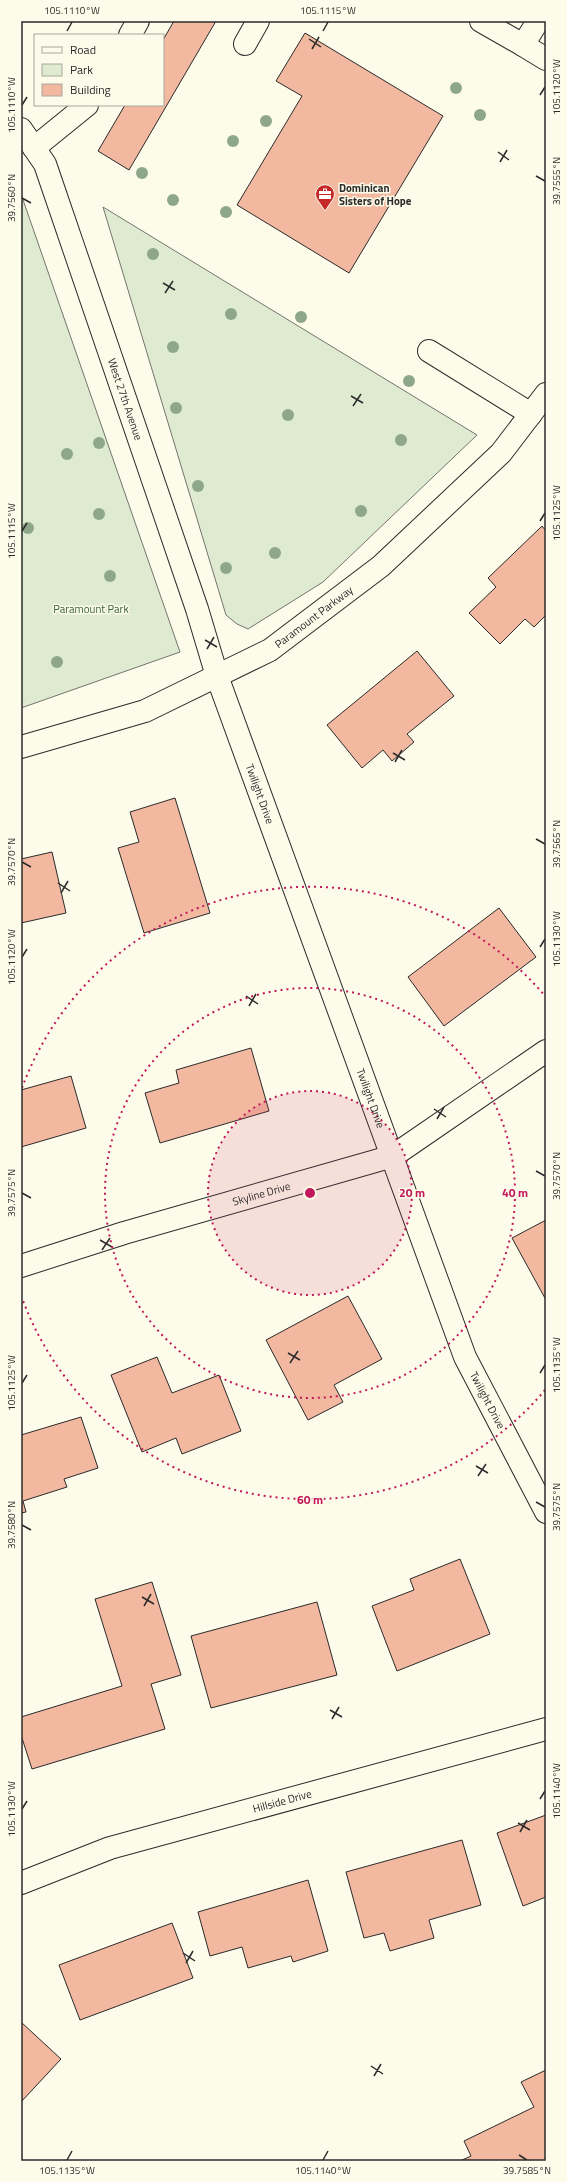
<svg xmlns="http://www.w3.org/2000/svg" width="567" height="2182" font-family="'Titillium Web',sans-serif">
<rect width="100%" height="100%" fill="#fdfbea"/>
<path fill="#deebd1" stroke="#74746e" d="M21,194l159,458 -159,56z
M103,207l374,228 -154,147 -75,47 -11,-5 -11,-9z"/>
<path fill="#f2b8a0" stroke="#2b2b2b" d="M174,21h42l-87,149 -31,-19 27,-46h38v-65z
M305,33l138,83 -94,157 -112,-68 65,-109 -26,-15z
M542,526l4,5v84l-12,12 -9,-8 -25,25 -31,-31 27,-26 -8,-9z
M417,651l37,45 -47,38 7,8 -22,19 -9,-11 -21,18 -35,-43z
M175,798l35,115 -66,20 -26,-85 21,-6 -9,-30z
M52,852l14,61 -45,10v-64z
M499,908l37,49 -92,69 -36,-49z
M251,1048l18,63 -109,32 -15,-50 34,-10 -3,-13z
M71,1076l15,52 -65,19v-57z
M546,1220v80l-34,-62z
M348,1296l34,63 -48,26 9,17 -35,18 -42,-80z
M157,1357l15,36 47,-18 22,56 -59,23 -6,-16 -34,14 -31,-77z
M81,1417l17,51 -34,11 3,8 -44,14 3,11 -5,1v-78z
M460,1559l30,75 -93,37 -25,-65 42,-16 -4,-11z
M152,1582l29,93 -30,9 14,45 -133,40 -11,-34v-18l101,-31 -27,-87z
M317,1602l20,73 -126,33 -20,-72z
M546,1815v82l-23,9 -26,-73z
M462,1840l19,65 -52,15 5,18 -44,13 -6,-18 -20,5 -18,-66z
M308,1880l20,71 -35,11 -2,-6 -43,12 -6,-21 -32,9 -12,-44z
M172,1923l21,55 -113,42 -21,-55z
M21,2022l40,37 -40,43z
M546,2070v91h-86l11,-5 -7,-15 70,-34 -13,-25z"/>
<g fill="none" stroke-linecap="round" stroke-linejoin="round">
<defs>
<g id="minor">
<path d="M481,21l42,24 15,-24"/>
<path d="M130,35l8,-14"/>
<path d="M245,44l13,-23"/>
<path d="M523,45l23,14"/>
<path id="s1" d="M21,129l24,35 152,445 20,67 248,681 81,155"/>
<path d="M34,148l53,-43"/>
<path d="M429,351l102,63"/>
<path id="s2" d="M21,747l124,-36 125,-61 111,-84 120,-113 45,-59"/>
<path id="s3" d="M21,1266l103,-33 269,-77 153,-105"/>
<path id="s4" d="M21,1883l89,-35 436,-119"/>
</g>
</defs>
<use href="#minor" stroke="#2b2b2b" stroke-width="24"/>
<use href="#minor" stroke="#fdfbea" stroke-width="22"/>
</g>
<g fill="#8ea78a">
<circle cx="456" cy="88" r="6"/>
<circle cx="480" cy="115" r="6"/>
<circle cx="266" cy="121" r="6"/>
<circle cx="233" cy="141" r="6"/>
<circle cx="142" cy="173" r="6"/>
<circle cx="173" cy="200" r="6"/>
<circle cx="226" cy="212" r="6"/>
<circle cx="153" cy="254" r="6"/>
<circle cx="231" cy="314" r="6"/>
<circle cx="301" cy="317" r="6"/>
<circle cx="173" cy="347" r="6"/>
<circle cx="409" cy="381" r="6"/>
<circle cx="176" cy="408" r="6"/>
<circle cx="288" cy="415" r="6"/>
<circle cx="401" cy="440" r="6"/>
<circle cx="99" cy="443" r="6"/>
<circle cx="67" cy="454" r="6"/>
<circle cx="198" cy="486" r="6"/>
<circle cx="361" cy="511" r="6"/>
<circle cx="99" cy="514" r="6"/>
<circle cx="28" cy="528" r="6"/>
<circle cx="275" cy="553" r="6"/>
<circle cx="226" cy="568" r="6"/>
<circle cx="110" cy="576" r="6"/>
<circle cx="57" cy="662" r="6"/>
</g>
<path fill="none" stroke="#2b2b2b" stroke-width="1.5" d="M67,31l5,-9M323,31l5,-9M309,39l12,8M312,49l7,-12M540,95l5,-8M22,105l5,-8M498,152l11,8M500,162l7,-12M536,176l9,5M22,198l9,5M163,283l12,7M165,293l8,-12M351,396l12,7M353,406l8,-12M540,521l5,-8M22,531l5,-8M205,640l12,7M207,649l7,-12M393,753l12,7M395,762l7,-12M536,839l9,5M22,862l9,5M58,883l12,8M61,893l7,-12M540,947l5,-8M22,957l5,-8M246,996l12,8M249,1006l7,-12M434,1109l12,8M437,1119l7,-12M536,1171l9,5M22,1193l9,5M100,1240l12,7M102,1250l8,-12M288,1353l12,7M290,1363l8,-12M540,1373l5,-8M22,1383l5,-8M476,1466l12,7M478,1476l8,-12M536,1502l9,5M22,1525l9,5M142,1597l12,7M144,1606l7,-12M330,1710l12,7M332,1719l7,-12M540,1799l5,-8M22,1809l5,-8M518,1823l12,7M520,1832l7,-12M183,1953l12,8M186,1963l7,-12M371,2066l12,8M374,2076l7,-12M519,2155l8,5M67,2160l5,-9M323,2160l5,-9"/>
<circle cx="310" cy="1193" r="102" fill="#c2185b" fill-opacity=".12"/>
<g fill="none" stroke="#c2185b" stroke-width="2" stroke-dasharray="2 4">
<circle cx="310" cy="1193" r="102"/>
<circle cx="310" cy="1193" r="205"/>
<path d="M545 1390A307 307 0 0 1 22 1298M22 1088A307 307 0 0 1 545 996"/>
</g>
<defs>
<symbol id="office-pin" viewBox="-11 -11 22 30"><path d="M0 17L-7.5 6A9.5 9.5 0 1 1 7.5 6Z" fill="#c62828" stroke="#fdfbea"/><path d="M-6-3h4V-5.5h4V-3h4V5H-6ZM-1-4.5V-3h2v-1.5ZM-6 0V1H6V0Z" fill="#fff"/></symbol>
</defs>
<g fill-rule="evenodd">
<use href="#office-pin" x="314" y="183" width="22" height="30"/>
</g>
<g text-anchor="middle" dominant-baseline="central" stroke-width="3" stroke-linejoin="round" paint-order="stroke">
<g font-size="11" font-weight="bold" fill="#2b2b2b" stroke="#fdfbea" text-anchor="start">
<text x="339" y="188">Dominican<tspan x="339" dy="13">Sisters of Hope</tspan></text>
</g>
<g font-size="11" fill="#2b2b2b" stroke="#fdfbea">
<text stroke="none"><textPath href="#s1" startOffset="291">West 27th Avenue</textPath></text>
<text stroke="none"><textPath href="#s2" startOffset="323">Paramount Parkway</textPath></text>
<text stroke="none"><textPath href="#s1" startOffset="708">Twilight Drive</textPath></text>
<text stroke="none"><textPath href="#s1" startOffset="1032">Twilight Drive</textPath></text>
<text stroke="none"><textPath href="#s3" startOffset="251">Skyline Drive</textPath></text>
<text stroke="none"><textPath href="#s1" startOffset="1356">Twilight Drive</textPath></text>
<text stroke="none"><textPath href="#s4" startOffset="274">Hillside Drive</textPath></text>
</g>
<g font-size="11" fill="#34623c" stroke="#fdfbea">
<text x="91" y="609">Paramount Park</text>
</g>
</g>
<circle cx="310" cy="1193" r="6" fill="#c2185b" stroke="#fdfbea" stroke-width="2"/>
<g font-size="12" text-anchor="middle" font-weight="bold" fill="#c2185b" stroke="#fdfbea" stroke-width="3" stroke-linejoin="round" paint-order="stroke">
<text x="412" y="1197">20 m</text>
<text x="515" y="1197">40 m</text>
<text x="310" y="1504">60 m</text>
</g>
<rect width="567" height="2182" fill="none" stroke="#fdfbea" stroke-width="44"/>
<rect x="34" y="34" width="130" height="72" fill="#fdfbea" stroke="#a9a89e"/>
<rect x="42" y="47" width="20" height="6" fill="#fdfbea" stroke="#a9a89e"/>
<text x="70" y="54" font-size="12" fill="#2b2b2b">Road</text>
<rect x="42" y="64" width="20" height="12" fill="#deebd1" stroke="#a9a89e"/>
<text x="70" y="74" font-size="12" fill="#2b2b2b">Park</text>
<rect x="42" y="84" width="20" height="12" fill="#f2b8a0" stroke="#a9a89e"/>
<text x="70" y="94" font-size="12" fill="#2b2b2b">Building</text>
<rect x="22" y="22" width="523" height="2138" fill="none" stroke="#2b2b2b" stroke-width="1.5"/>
<g font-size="10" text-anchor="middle" fill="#2b2b2b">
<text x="72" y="14">105.1110°W</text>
<text x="328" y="14">105.1115°W</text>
<text transform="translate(556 87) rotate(-90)" y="4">105.1120°W</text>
<text transform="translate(11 105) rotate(-90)" y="4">105.1110°W</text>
<text transform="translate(556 181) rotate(-90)" y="4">39.7555°N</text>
<text transform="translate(11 198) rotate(-90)" y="4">39.7560°N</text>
<text transform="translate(556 513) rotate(-90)" y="4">105.1125°W</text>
<text transform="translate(11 531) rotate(-90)" y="4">105.1115°W</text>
<text transform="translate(556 844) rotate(-90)" y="4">39.7565°N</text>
<text transform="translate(11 862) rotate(-90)" y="4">39.7570°N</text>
<text transform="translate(556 939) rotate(-90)" y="4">105.1130°W</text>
<text transform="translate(11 957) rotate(-90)" y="4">105.1120°W</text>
<text transform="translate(556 1176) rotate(-90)" y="4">39.7570°N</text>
<text transform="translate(11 1193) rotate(-90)" y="4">39.7575°N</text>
<text transform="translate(556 1365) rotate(-90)" y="4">105.1135°W</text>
<text transform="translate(11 1383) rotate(-90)" y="4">105.1125°W</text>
<text transform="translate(556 1507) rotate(-90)" y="4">39.7575°N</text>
<text transform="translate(11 1525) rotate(-90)" y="4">39.7580°N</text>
<text transform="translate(556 1791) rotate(-90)" y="4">105.1140°W</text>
<text transform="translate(11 1809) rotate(-90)" y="4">105.1130°W</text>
<text x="67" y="2174">105.1135°W</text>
<text x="323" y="2174">105.1140°W</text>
<text x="527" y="2174">39.7585°N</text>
</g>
</svg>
